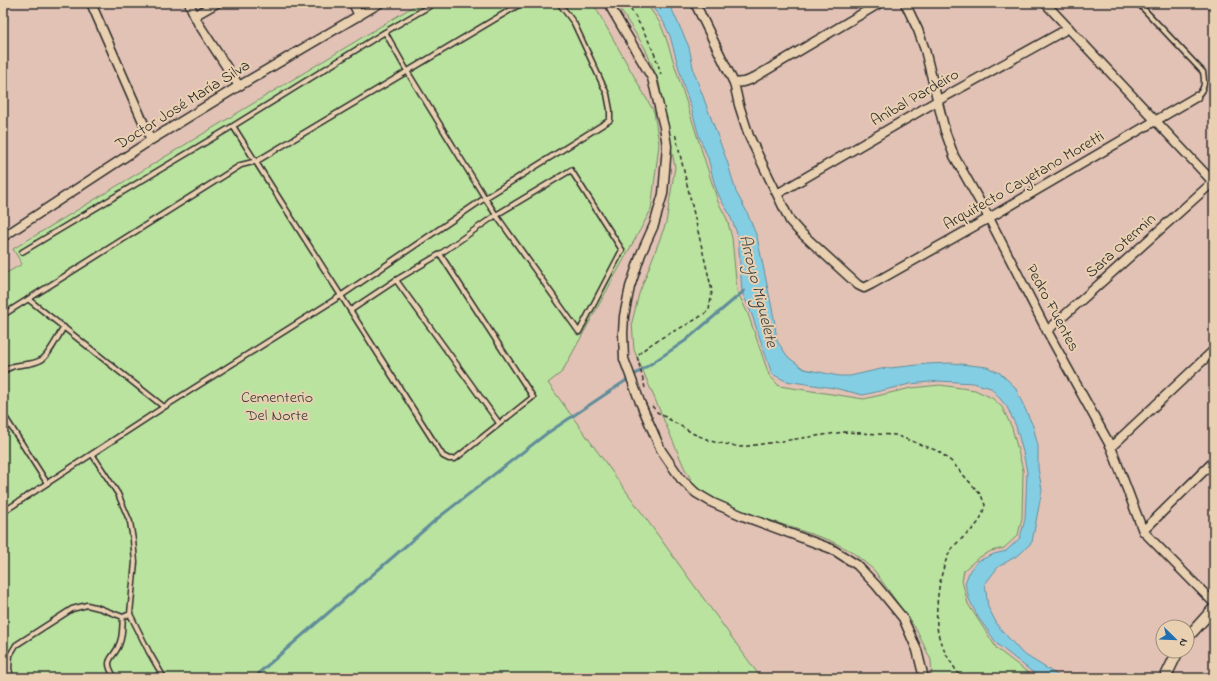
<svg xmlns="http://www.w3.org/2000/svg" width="1217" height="681" font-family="'Indie Flower',sans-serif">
<rect width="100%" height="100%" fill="#e3c2b6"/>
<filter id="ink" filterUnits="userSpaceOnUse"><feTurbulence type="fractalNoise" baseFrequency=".025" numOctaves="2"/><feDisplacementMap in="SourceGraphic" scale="8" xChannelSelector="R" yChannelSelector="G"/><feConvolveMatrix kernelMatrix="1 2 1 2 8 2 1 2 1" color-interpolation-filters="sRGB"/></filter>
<g filter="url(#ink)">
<path fill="#bae39f" stroke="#728765" d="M419,3h174l61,109 5,32 -8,66 -89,162 -14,11 213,295h-758v-403l19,-11 -9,-15z
M616,3h30l14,20 6,15 52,164 9,17 5,19 5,53 11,23 21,61 10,11 85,13 47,-11 29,-3 35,5 17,8 10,9 10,21 11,42 -1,48 -4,17 -14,13 -13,3 -13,7 -14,12 -2,11 6,23 29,45 38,29h-103l-1,-18 -15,-31 -42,-59 -23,-19 -22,-11 -122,-41 -14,-16 -9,-16 -50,-117 -2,-28 7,-28 27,-71 9,-56 -16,-85 -14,-34z"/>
<path fill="#84cee4" stroke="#608d9a" d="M649,3h20l20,44 5,25 34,92 8,28 10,18 11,27 17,81 3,23 11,16 16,12 35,7h11l31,-7 46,-5 25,-1 35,4 13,6 15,14 18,39 5,20v22l4,22 -10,52 -12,12 -22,13 -13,17 3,23 10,19 24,27 40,25h-22l-42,-33 -20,-28 -9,-18 -4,-16 5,-13 8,-9 16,-7 12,-3 14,-13 5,-19 2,-47 -4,-20 -7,-26 -9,-19 -16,-19 -18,-5 -34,-2 -29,3 -47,11 -29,-7 -48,-7 -14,-7 -20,-59 -10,-23 -4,-56 -9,-23 -8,-13 -6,-14 -7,-28 -9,-22 -8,-29 -7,-20 -14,-51 -7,-15z"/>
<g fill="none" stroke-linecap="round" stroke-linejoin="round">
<path stroke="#608d9a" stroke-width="3" d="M255,678l6,-7 177,-153 108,-84 139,-93 59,-50"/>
<defs>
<path id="service" d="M1138,3l65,69c2,11 2,17 -7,25
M233,126l210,330 6,3h6l78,-62 -93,-143
M22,252l211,-126 152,-94 50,-29
M396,280l103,143
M28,299l136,108
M351,310l45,-30 44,-26 56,-39 75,-45 51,80 -43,82 -83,-117 -11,-17 -78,-127 -22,-39
M3,315l238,-150 16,-4 265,-158
M3,372c10,-10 26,-5 38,-12 8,-4 17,-24 23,-33
M3,414l44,69
M92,454l26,40 12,28 3,18 2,22 -5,52 19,38 15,26
M3,512l161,-105 178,-112 143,-97 125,-78v-10l-3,-16 -33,-71 -15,-20
M11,678l-2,-10 1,-13 6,-10 56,-36 15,-4 12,3 24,9 7,-3
M115,678c-14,-21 0,-18 5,-36 3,-8 2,-17 3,-25
M152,678l10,-4"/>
<path id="minor" d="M91,3l60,137
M189,3l9,20 41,63
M353,3l6,13
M608,3l44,75 12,49 3,19 -4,48 -9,31 -13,29 -11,33 -6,29 -1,17 1,26 16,43 21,48 20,29 15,14 17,10 30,13 89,33 25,16 19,20 27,33 14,32 7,28
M695,3l39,80 5,22 10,31 41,85 8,9 60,55 6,3 8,-4 117,-66 207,-121
M905,3l13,27 7,20 20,81 9,25 35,62 58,113 64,116 32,84 71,72
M1045,3l169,180
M194,16l23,-13
M734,83l9,-1 7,-2 130,-77
M777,194l160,-93 132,-73
M3,237l148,-97 88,-54 141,-83
M1047,331l166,-149
M1111,447l103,-97
M1143,531l71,-70"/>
<path id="tertiary" d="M1187,638l27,-30
M1165,678l13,-27"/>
</defs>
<use href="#service" stroke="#2b2b2b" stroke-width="7"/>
<use href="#minor" stroke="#2b2b2b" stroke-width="11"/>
<use href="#tertiary" stroke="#2b2b2b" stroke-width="13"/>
<path stroke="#2b2b2b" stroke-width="1.5" stroke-dasharray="4 3" stroke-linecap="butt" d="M627,3c14,23 28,46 34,72
M645,388l-8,-32c20,-21 51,-28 72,-46l3,-19 -37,-158
M652,406l5,6 37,22 20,8 27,5 103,-15 51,3 43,16 14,11 29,33 4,10c-2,6 -4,15 -8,19 -8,10 -19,16 -26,26 -12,19 -18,67 -12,87 4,15 14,28 22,41"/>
<use href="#service" stroke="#e9d0b1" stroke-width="4"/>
<use href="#minor" stroke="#e9d0b1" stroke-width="8"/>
<use href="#tertiary" stroke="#e9d0b1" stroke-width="10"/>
</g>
</g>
<g text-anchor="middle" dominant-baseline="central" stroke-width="4" stroke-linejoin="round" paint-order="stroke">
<g font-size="16" fill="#2b2b2b" stroke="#e9d0b1">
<text transform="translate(915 98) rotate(-30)">Aníbal Pardeiro</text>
<text transform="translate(183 105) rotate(-32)">Doctor José María Silva</text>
<text transform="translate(1024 181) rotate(-30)">Arquitecto Cayetano Moretti</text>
<text transform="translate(1121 246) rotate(-42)">Sara Otermin</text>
<text transform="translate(1052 308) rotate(62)">Pedro Fuentes</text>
</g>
<g font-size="16" fill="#393d37" stroke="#e9d0b1">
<text x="277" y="398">Cementerio<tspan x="277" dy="18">Del Norte</tspan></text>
</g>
<g font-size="17" font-style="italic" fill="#384347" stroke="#e9d0b1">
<text transform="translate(758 291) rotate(76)">Arroyo Miguelete</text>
</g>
</g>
<rect width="1217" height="681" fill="none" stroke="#e9d0b1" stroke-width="16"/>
<rect x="8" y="8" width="1201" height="665" fill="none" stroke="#2b2b2b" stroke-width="1.5" filter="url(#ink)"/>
<g transform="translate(1175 639) rotate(113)"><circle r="19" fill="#e9d0b1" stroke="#9d8e7b"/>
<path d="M0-3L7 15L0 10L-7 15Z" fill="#1f6fb2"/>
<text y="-6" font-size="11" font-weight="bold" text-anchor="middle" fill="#2b2b2b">N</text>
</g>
</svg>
